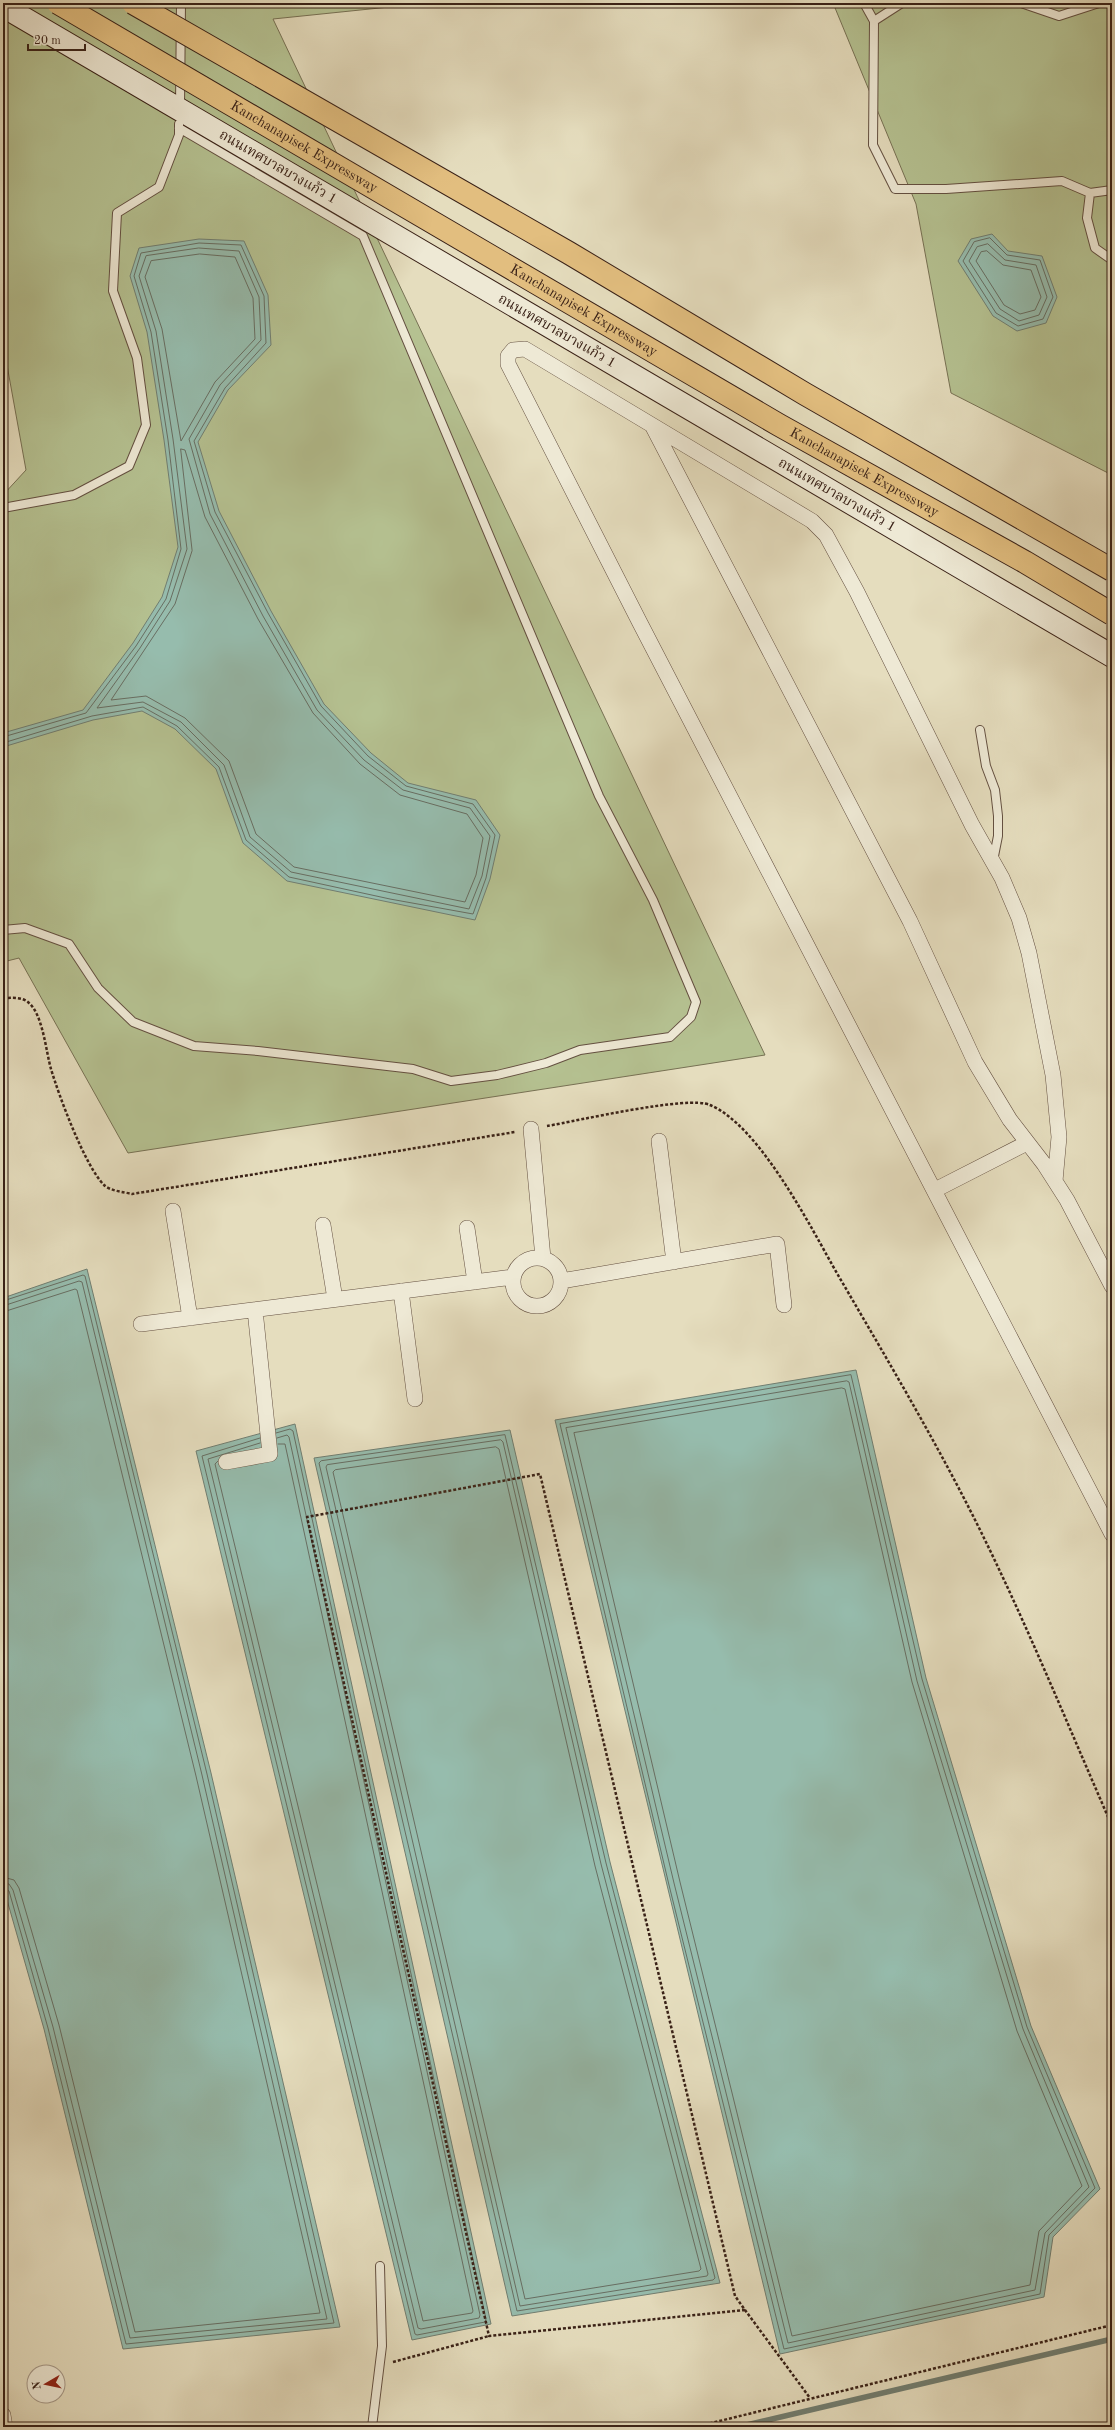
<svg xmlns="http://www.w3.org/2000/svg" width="1115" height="2430" font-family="'Old Standard TT','Noto Serif Thai',serif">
<rect width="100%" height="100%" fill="#e5ddbe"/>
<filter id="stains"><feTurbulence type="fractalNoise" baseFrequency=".005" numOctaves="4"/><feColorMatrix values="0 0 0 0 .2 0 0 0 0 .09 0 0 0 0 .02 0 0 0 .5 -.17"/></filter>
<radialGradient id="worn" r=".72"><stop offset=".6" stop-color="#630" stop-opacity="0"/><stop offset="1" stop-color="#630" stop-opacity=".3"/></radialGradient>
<path fill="#b5c191" stroke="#777154" d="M3,3h425l-155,16 492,1036 -637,98 -109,-195 -16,4v-467l23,-25 -23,-127z
M833,3h279v472l-161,-82 -35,-189z"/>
<path fill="#96bcad" stroke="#717e71" d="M992,234l16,17 34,5 15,41 -11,26 -29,8 -24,-15 -35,-55 13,-22z
M199,239l45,2 24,54 3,50 -43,45 -30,52 21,69 52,100 53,93 47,49 37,30 68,17 24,35 -10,44 -15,41 -188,-39 -44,-38 -27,-74 -41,-40 -33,-18 -49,9 -90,27v-14l80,-23 50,-67 29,-46 16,-50 -14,-107 -17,-108 -17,-56 9,-28z
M87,1269l124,504 129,554 -217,22 -79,-320 -41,-143v-588z
M856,1370l70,308 105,348 69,163 -47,48 -9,60 -264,57 -225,-934z
M295,1424l196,900 -79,16 -216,-889z
M510,1430l100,432 110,421 -208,33 -198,-858z"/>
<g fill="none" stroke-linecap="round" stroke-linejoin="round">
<path stroke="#686e62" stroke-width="1" d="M990,238l17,17 33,5 13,37 -10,22 -25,7 -22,-13 -33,-52 11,-19z
M988,244l17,16 31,5 11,32 -8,18 -20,6 -19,-12 -31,-48 8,-14z
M199,248l40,3 20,46 2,43 -41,45 -31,54 21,75 53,102 54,94 47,50 39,30 67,18 20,28 -8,40 -13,33 -178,-37 -41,-35 -26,-72 -43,-43 -38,-20 -46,6 43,-60 30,-47 17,-52 -14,-110 -17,-108 -17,-55 7,-20z
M987,251l16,14 28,5 10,27 -6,13 -15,4 -16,-9 -28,-44 5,-9z
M200,254l35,3 18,41 2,41 -40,43 -34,59 -19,-112 -17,-52 6,-16z
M181,449l4,1 20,67 53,102 55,94 47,51 40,31 67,19 16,24 -7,37 -11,27 -171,-35 -38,-33 -27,-73 -44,-43 -39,-22 -35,4 64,-96 17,-53z
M3,737l83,-24 50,-67 30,-47 15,-50 -13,-109 -17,-108 -17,-56 7,-23 58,-10 42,2 23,51 2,47 -41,45 -31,53 21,71 53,101 53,93 47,50 38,30 67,18 22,31 -9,43 -13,36 -83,-15 -101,-22 -43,-37 -27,-73 -42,-41 -34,-19 -51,9 -89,27
M3,1301l80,-26 2,1 122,498 127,549 -208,21 -78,-316 -39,-137 -6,-3
M3,1306l76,-25 3,1 120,493 125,544 -197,19 -77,-311 -40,-137 -4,-6 -6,-1
M3,1312l72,-23 2,1 119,486 124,537 -185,19 -76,-307 -40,-137 -5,-8 -11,-3
M851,1375l71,304 105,348 68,161 -46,47 -9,59 -256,55 -115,-464 -109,-461z
M847,1381l2,1 68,299 106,348 66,158 -44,46 -10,57 -247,53 -114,-460 -108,-455z
M842,1388l3,1 67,293 105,349 65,155 -43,45 -9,54 -238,51 -112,-454 -106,-449z
M505,1435l101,428 109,415 -2,2 -196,31 -198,-848 2,-2z
M260,1438l-58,18 213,878 2,1 68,-13 1,-3 -193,-888 -3,-2 -14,4
M501,1440l2,2 98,422 107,410 -1,2 -187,30 -194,-839 1,-2z
M260,1443l-52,16 210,869 3,1 58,-11 1,-3 -191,-878 -2,-2 -10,3
M496,1447l3,2 96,417 106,403 -2,2 -174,28 -192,-827 2,-2z
M218,1461l-3,3 208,857 49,-8 1,-2 -188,-867h-7"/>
<path stroke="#717e71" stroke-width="5.5" d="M738,2427l374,-88"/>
<defs>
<path id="service" d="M864,3l10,18 -1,124 22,44h51l116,-8 28,12 -3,25 8,30 17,12
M1021,3l38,13 40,-13
M874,21l28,-18
M180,106l1,-103
M1090,193l22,-3
M3,508l71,-13 55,-29 17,-41 -9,-67 -24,-67 4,-78 42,-26 20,-52v-11
M980,730l6,36 9,24 3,26v20l-5,25
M3,930l22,-2 44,16 29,44 35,34 61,24 64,5 155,18 38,12 46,-6 49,-12 34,-13 90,-13 21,-20 5,-15 -43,-102 -54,-104 -236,-560 -184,-108
M372,2427l10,-81 -2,-80"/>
<path id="minor" d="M653,427l257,494 65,141 35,58 34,44 23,36 45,86
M531,1129l12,129
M659,1141l15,121
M1055,1181l4,-44 -6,-62 -24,-122 -10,-35 -17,-40 -30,-53 -115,-233 -31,-57 -14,-14 -287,-172 -12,1 -5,6v8l132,259 472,911
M935,1190l92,-47
M173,1211l17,107
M323,1225l12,74
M467,1228l8,54
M513 1282a24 24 0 1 1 48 0a24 24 0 1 1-48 0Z
M561,1281l216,-37 7,61
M401,1291l14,108
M141,1324l372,-47
M226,1462l44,-8 -15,-144
M3,2415l2,12"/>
<path id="secondary" d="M3,6l1109,650"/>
</defs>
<use href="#service" stroke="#645041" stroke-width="10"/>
<use href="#minor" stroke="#645041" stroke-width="16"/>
<use href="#secondary" stroke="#392117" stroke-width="24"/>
<path stroke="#392117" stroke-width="2.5" stroke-dasharray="3 2" stroke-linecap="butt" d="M3,999c8,-2 20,-2 26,4 14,12 17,49 22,66 8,27 34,97 53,116 6,6 20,7 28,9l383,-62
M547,1126c30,-5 141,-31 163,-21 50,21 101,123 128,170 50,86 102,173 146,263 46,94 86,192 128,288
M745,2310l-256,26 -182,-819 233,-43 195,822 10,14 65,88
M393,2362l96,-26
M695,2427l417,-102"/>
<use href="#service" stroke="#eee9d5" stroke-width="8"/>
<use href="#minor" stroke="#eee9d5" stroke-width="15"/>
<use href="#secondary" stroke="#eee9d5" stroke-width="22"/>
<defs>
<g id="motorway-bridge">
<path id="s1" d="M58,3l721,422 246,137 87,52"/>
<path d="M133,3l436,250 236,141 307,176"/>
</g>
</defs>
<use href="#motorway-bridge" stroke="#392117" stroke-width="24" stroke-linecap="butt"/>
<use href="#motorway-bridge" stroke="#e2be7f" stroke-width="22"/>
</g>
<g text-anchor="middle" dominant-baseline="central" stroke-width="3.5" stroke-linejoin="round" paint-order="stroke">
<g font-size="14" fill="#392117" stroke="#eee9d5">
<text stroke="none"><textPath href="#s1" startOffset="285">Kanchanapisek Expressway</textPath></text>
<text transform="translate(278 167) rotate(30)">ถนนเทศบาลบางแก้ว 1</text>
<text stroke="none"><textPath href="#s1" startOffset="609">Kanchanapisek Expressway</textPath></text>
<text transform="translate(557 331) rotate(30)">ถนนเทศบาลบางแก้ว 1</text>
<text stroke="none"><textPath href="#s1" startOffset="933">Kanchanapisek Expressway</textPath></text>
<text transform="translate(837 495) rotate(30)">ถนนเทศบาลบางแก้ว 1</text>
</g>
</g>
<rect width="1115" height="2430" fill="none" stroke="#e5ddbe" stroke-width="16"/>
<rect x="4" y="4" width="1107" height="2422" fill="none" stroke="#392117" stroke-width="2"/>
<rect x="8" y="8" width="1099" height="2414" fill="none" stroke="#392117"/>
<g transform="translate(46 2384) rotate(261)"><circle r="19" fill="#eee9d5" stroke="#a69989"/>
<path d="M0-3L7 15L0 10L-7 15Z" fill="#8f2418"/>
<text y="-6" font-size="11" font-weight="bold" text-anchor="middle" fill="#392117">N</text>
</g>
<path d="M28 44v6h57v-6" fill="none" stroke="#392117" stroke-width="2"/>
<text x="34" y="44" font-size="12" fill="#392117" stroke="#eee9d5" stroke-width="3" paint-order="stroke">20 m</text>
<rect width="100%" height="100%" filter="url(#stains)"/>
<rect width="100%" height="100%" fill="url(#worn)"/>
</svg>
